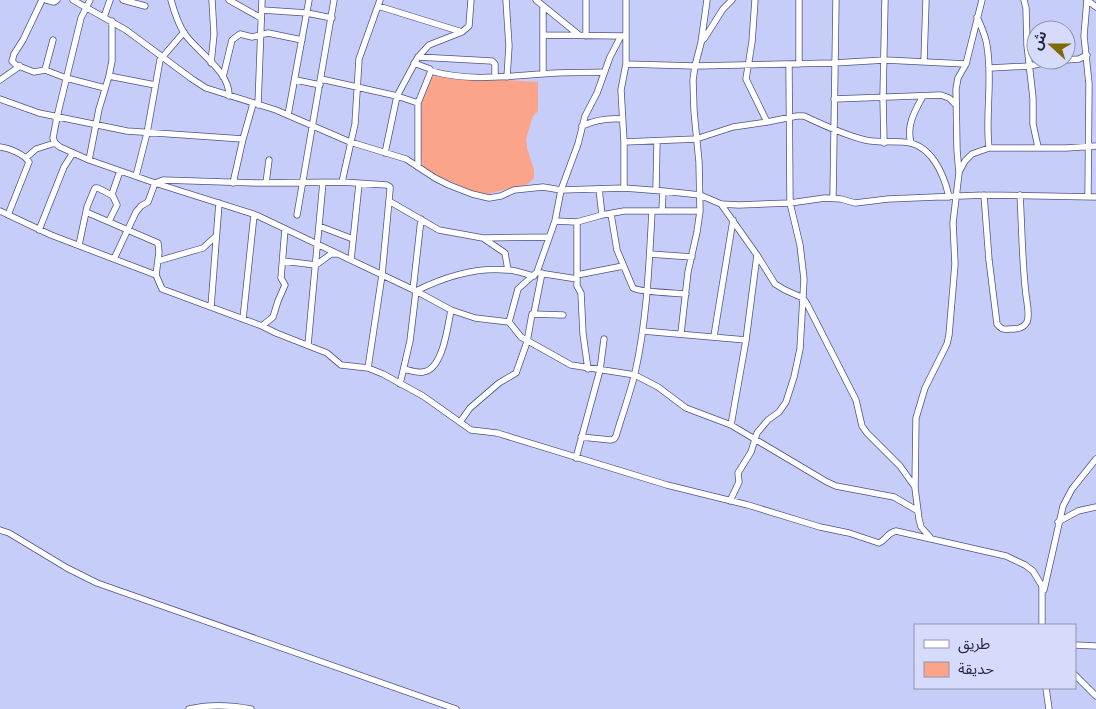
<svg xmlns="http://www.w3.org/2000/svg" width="1096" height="709" font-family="'Asap Condensed','Noto Sans Arabic',sans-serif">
<rect width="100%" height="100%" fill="#c6cdf8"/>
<path fill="#fca489" d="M434,76l104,6v29l-5,5 -7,23 1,9 7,22v8l-6,6 -41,10 -10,-1 -52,-23c-10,-19 -8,-80 9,-94z"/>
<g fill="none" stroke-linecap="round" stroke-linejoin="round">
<defs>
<path id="minor" d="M42,0l-19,40 -9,14 -2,7 4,4 18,7 11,-2 21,8 39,10
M46,0l8,2 3,-2
M73,0l53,30 66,49 14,9 70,22 74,32 56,17 29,19 14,7 23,9 17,4 12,-2 13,-6 29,-3 18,3 63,-2 39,3 37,4 21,9 18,1 51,-2 35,-5 16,1 14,4 33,-4 96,-4 112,2
M90,0l-9,18 -24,99 -4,21 2,5 5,4 29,13 66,23 101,32 160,76 35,19 24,8 34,4 12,15 50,28 64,10 23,12 28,21 45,17 96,57 9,4 58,11 24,14
M123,0l22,6
M171,0c3,11 7,23 13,33 13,19 46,38 45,63
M229,0l32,18
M506,0l3,46 -2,31
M536,0l43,35
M586,0v36
M755,0l-3,42 -6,37 21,43
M1024,0l2,8 1,37 6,53v26l5,23
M1087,0l-3,36 5,48 -1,113
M1087,0l9,7
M378,6l84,26
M262,10l45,3 25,5
M104,17l6,-17
M977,17c4,9 9,19 10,29 6,34 -2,68 2,102
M544,35l80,1
M704,39l19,-30 9,-9
M418,57l74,4 3,3v13
M924,61l2,-61
M211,63l3,-29 -2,-34
M414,63l16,6 1,2
M626,64l69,2 139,-3 51,-3 81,4
M799,64v-64
M990,68l40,-2 21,-5 28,-2 8,-4
M45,70l8,-30
M543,74v-68
M109,76l46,9
M223,77l9,-37 8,-6 12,3 16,-4 34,7
M321,79l76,17 21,7
M0,80l20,-14
M296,80l24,5
M0,99l39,14 88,18 116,8
M834,99l107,-4 8,3 7,7
M258,105l4,-105
M288,115l21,-115
M582,126c13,-6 26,-8 40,-7
M624,142l72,-3 37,-12 34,-5 30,-6h7c19,9 40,19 61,24 13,3 25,1 38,2 28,1 41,32 46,55
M884,143l-1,-45 2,-98
M911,143c-5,-18 4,-32 12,-47
M0,147c9,1 24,7 29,15l-21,53
M385,153l12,-57 21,-39 11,-12 33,-13 7,-6 2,-26
M26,158l10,-9 19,-6
M89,160l10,-51 10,-33 3,-15v-40
M418,167v-64l13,-32c41,12 84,4 126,2 15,-1 31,0 46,-1
M959,172l6,-11 7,-7 17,-6h77l30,-2
M136,176l11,-43 13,-73 24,-28
M342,182l13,-58 4,-65 21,-59
M233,183l10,-44 10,-35
M266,183l3,-23
M624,188v-46l-3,-52 5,-26v-64
M599,189l3,26
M656,190l1,-48
M984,195l5,65 8,64c4,5 6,6 13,5 6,0 13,0 17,-7 3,-7 0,-19 -1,-27 -4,-33 -4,-67 -6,-100
M833,198l3,-198
M389,201l50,29 44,8 22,15 3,17
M721,204l36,51 18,29 10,6 18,8 4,6 49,96 6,26 5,7 33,33 15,21
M0,211l51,24 105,40 6,14 100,37 14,7 51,20 14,12 27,3 15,6 40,22 48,34 26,3 170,52 81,20 72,22 29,6 30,10c7,-3 8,-10 17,-12l110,25 19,9 8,6 9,15v39
M662,211l1,-20
M86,212l72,31 1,9 -3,23
M611,214l6,36 16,38c6,4 43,5 53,6
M297,215c12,-72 25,-143 37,-215
M109,221l8,-16 -5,-11 8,-23
M555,221l22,1 25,-7 22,-4h76
M577,222v64l4,7 2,41 5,35
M319,226l34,13
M39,230l25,-63 9,-14
M483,238l66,-1
M79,245l8,-38 7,-17 1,-2h3l15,8
M650,254l42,3
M114,259l22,-47 5,-6 7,-4 7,-19 8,-3 95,3 84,-1 45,3 3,2v3l-8,85 -14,93
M351,260l8,-76
M158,261l45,-13 13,-12
M283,261l33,4 15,-11h6
M539,273l38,6
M577,275l46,-9
M413,290l8,-71
M211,307l8,-104
M534,313l8,-40
M243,319l11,-104
M509,322l9,-33 19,-17 18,-51 6,-31 17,-46 7,-28 12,-23 13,-36 11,-21
M262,326l11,-9 5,-16 7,-16 -4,-7 4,-49
M643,331l103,9
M681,333l7,-61 9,-40 3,-21 -1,-49 -5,-51 -1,-31 2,-14 6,-23 6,-43
M714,336l19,-116
M308,345l15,-163
M404,369c5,1 13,4 19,3 20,-2 25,-47 28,-62
M400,384l10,-43 6,-50c28,-14 59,-24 91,-21 9,0 18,4 27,6
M460,422l10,-14 29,-25 17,-10 11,-31 5,-28 31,1
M731,425l15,-85 11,-85
M581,437l30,3 3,-1 2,-3c6,-21 14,-42 19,-63 12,-53 14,-107 17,-162
M576,458l24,-88 4,-31
M730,501l9,-19 -1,-9 13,-21 6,-19 11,-13 11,-8 7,-10 8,-25 6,-28 4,-70 -4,-34 -10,-42 -1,-139
M1058,522l20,-11 18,-4
M0,530l9,3 58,35 30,15 359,126
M930,537l-9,-10 -2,-8 -4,-31 1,-70 9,-30 22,-44 2,-9 6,-71 -2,-41 6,-50 -2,-23 -1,-61 2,-11 8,-14 16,-64
M1044,590l19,-84 9,-17 24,-30
M1075,645l21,1
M1075,675l21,21
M1046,688l3,21
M189,709c21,-5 41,-4 62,0"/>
</defs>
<use href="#minor" stroke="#4e5482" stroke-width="7"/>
<use href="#minor" stroke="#fff" stroke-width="5.5"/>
</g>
<rect x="914" y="624" width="162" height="65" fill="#d6dbfc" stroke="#9094b0"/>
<rect x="924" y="640" width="25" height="8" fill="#ffffff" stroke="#9094b0"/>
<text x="958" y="649" font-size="15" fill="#26293e">طريق</text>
<rect x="924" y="662" width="25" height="15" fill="#fca489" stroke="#9094b0"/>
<text x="958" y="674" font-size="15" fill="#26293e">حديقة</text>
<g transform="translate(1051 45) rotate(291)"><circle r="24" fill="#d6dbfc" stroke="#9094b0"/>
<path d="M0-4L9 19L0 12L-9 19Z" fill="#7d6b04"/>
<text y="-8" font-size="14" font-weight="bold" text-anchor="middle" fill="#26293e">ش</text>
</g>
</svg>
